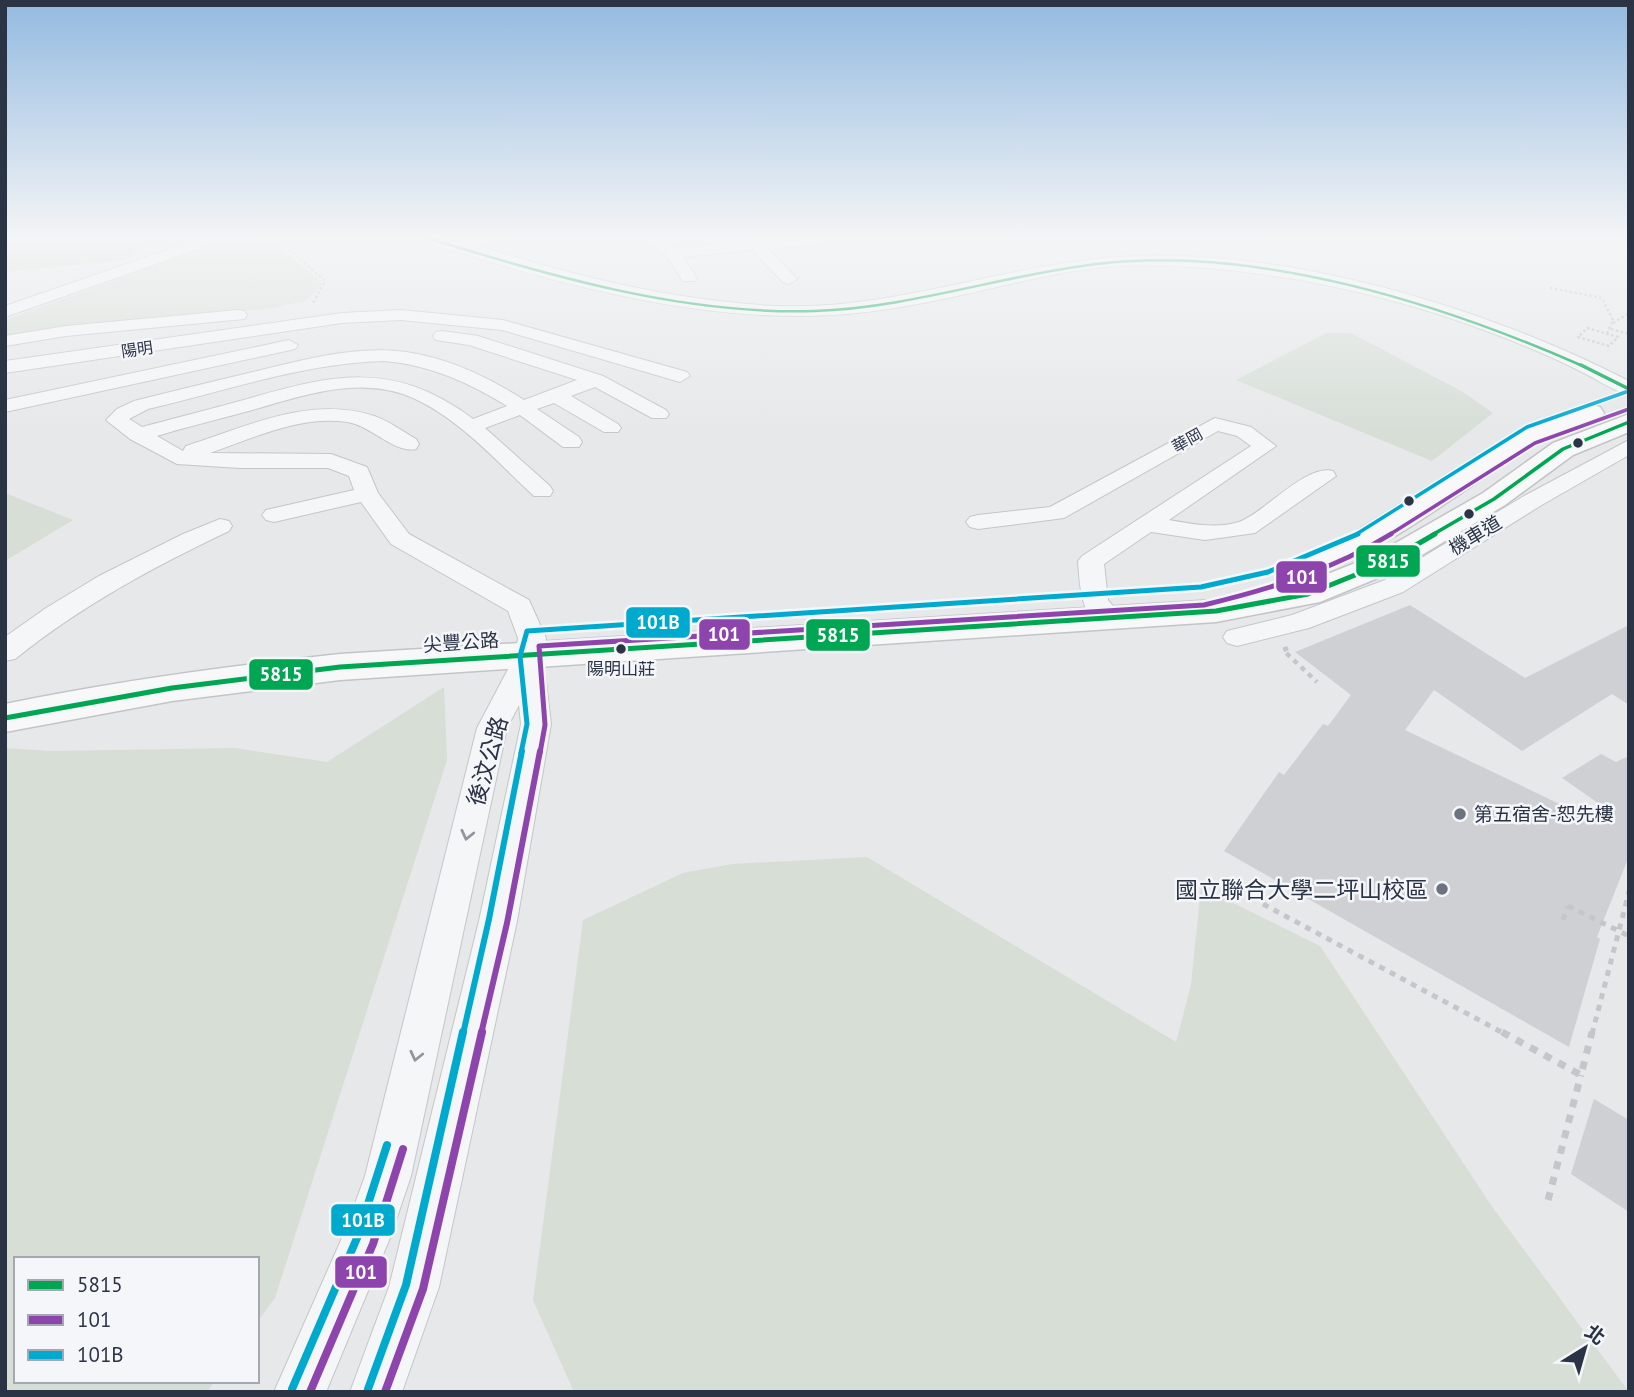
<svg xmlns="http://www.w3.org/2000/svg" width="1634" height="1397" font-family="'PT Sans','Noto Sans TC',sans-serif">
<rect width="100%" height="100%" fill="#e6e8ea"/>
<path fill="#d6ded6" d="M5,236h157l-37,24 -120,12z
M237,236h31l55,48 -18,17 -38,8 -161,14 -101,15v-18z
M1326,333h25l112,59 30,21 -61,48 -196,-81z
M5,493l68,27 -68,41z
M444,687l3,73 -172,538 -18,24v-63h-241v122h199l-8,11h-202v-644l45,3 185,-3 92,14z
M867,857l309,185 15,-57 10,-98 119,59 173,262 136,184h-1055l-41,-92 50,-380 100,-47 49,-9z"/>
<path fill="#ced0d3" d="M1410,605l115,73 104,-53v80l-17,-11 -90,57 -88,-61 -29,40 184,88 9,-15 -36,-25 39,-24 15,8 13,-6v100l-32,81 3,2 -31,108 -345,-196 55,-79 5,3 39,-51 5,2 23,-31 -56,-43z
M1594,1099l35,21v92l-58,-38z"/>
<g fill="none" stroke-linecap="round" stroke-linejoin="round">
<defs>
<path id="minor" d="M208,236h21l-2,3 -222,78v-11z
M414,236c44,0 96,21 140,32 72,20 147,34 222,38 104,4 201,-31 303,-45 174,-25 396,41 550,120v14c-18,-5 -34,-17 -51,-25 -28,-14 -57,-26 -86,-37 -95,-36 -198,-59 -299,-66 -40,-2 -80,-3 -119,4 -76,13 -151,37 -228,43 -142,12 -296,-32 -430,-75z
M644,236h14l18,12 69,-6 -4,-6h14l5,5 48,-5h56l-7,4 -89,9 29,30 -8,5 -6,-2 -31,-32 -69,7 14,21 -2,3h-12l-16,-25 -16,-10z
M238,310l6,1 3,4 -3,4 -178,17 -61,10v-10l61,-10z
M401,310l102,10 184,52 3,4 -10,6 -178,-52 -101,-10 -59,3 -337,50v-12l337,-48z
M442,331l36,5 125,40 63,34 3,4 -3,4h-14l-57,-31 -24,9 47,28 3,4 -3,4h-14l-50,-29 -17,6 42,28 3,5 -3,5h-16l-43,-32 -35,13 65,58 3,5 -3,5h-16c-37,-34 -74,-77 -121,-98 -55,-24 -113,-1 -168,14 -29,8 -59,15 -88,24l26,15 3,-5c59,-19 125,-51 188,-30 15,5 28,15 42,23l3,5 -3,5c-21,5 -46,-24 -69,-27 -46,-7 -94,16 -137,31l121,1 36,13 11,26 31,41 120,66 17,38 -3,18 8,68 -34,197 -78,366 -37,105h-52l39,-105 90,-366 42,-197 -2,-19 -12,23 -96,448 -21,62 -64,154h-52l71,-161 20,-55 112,-448 38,-72 3,-18 -10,-27 -117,-67 -30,-42 -87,20 -8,-2 -4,-5 4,-5 88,-20 -5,-14 -21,-8h-88l-63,-4 -47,-25 -24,-19 11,-11 17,-8c40,-10 80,-20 119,-29 50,-12 102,-27 153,-20 43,6 82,25 118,48l53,-20 -108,-35 -33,-5 -3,-4 3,-4zM384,361c46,4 84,21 123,45l-34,13c-82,-61 -142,-44 -233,-18 -32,9 -65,17 -98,26l-13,-8 19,-10c77,-18 156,-46 236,-48z
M289,340l9,5 -3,4 -290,63v-12z
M1215,418l36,9 25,19 -107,74c22,4 48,9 70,2 27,-10 66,-58 94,-51l3,5 -81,57 -50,7 -54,-8 -47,32 4,36 13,16 -4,6c-37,10 -37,-37 -39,-61l4,-5 169,-110 -14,-10 -19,-5 -154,87 -86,11 -8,-2 -4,-5 4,-5 8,-2 72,-8z
M1629,440v15l-89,51 -137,86 -94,36 -72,18 -10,-3 -4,-6 4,-6 65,-16 93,-35 139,-84z
M220,519l9,2 3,5 -3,5c-76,36 -148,75 -214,128l-10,2v-24l41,-29 53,-32 84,-42z"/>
<path id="major" d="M1591,405l9,2 4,6 -4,6c-19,7 -42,13 -60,22 -51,27 -192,144 -243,131l-4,-7 4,-7 44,-17 180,-112z
M1629,414v18l-56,23 -68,50 -108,65 -77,32 -104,20 -876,58 -168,21 -167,31v-28c111,-23 223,-38 335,-50l876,-54 84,-15 73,-29 110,-63 70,-50z"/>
</defs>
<use href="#minor" stroke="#c4c6c8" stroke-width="2"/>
<use href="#major" stroke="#c2c5c8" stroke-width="3"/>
<path stroke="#c5c6ca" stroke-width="2.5" stroke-dasharray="2.5 2.5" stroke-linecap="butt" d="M274,236l51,45 -12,22
M1558,236h46
M1550,288l52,10 11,22 -6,13
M1613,323l16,-10
M1587,328l31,9 -9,9 -31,-9z
M1611,329l18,5"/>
<path stroke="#c5c6ca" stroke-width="4.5" stroke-dasharray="5 5" stroke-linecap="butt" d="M1288,648l-5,2 34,32"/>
<path stroke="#c5c6ca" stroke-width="5" stroke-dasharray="6 6" stroke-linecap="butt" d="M1263,904l242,130
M1563,920l5,-14
M1592,1034l37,-142"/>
<path stroke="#c5c6ca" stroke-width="7" stroke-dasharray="8 8" stroke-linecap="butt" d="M1502,1032l79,43 11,-43
M1548,1200l33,-125"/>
<use href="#minor" fill="#f5f6f7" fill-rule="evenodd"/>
<use href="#major" fill="#f8f8f8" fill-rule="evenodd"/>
<path stroke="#c5c6ca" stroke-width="5" stroke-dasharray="6 6" stroke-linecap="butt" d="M1568,906l61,30"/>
<defs>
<path id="bus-1-far2" d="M421,236c127,39 259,79 393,75 96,-3 188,-36 283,-47 160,-19 343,39 488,103"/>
<path id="bus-1-far1" d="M1581,365l48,24
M1432,535l62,-36 69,-50 66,-27"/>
<path id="bus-1" d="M5,718l167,-30 168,-21 876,-56 92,-17 77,-31 50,-29"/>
<path id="bus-2-far3" d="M1389,535l146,-92 94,-34"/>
<path id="bus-2-far2" d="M540,753l5,-28 -6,-79 665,-41c66,-16 129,-35 187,-71"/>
<path id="bus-2-far1" d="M481,1034l26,-111 33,-172"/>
<path id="bus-2" d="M310,1392l63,-148 30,-95
M385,1392l38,-103 59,-257"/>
<path id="bus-3-far3" d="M1355,535l172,-108 99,-35"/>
<path id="bus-3-far2" d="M521,753l6,-29 -7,-68 7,-25 674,-44 67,-15 90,-38"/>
<path id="bus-3-far1" d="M463,1034l26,-115 33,-168"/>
<path id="bus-3" d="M292,1389l65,-151 30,-93
M368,1389l38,-104 57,-253"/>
</defs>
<use href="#bus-1-far2" stroke="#f4f6f9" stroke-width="5"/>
<use href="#bus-1-far1" stroke="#f4f6f9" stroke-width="7"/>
<use href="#bus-1" stroke="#f4f6f9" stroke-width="10"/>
<use href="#bus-2-far3" stroke="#f4f6f9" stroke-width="7"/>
<use href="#bus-2-far2" stroke="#f4f6f9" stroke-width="10"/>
<use href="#bus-2-far1" stroke="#f4f6f9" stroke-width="11"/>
<use href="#bus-2" stroke="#f4f6f9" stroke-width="13"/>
<use href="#bus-3-far3" stroke="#f4f6f9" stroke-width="7"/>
<use href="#bus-3-far2" stroke="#f4f6f9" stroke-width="10"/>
<use href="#bus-3-far1" stroke="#f4f6f9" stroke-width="11"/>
<use href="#bus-3" stroke="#f4f6f9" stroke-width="13"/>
<use href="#bus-1-far2" stroke="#00a651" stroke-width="2.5"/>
<use href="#bus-1-far1" stroke="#00a651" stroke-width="3.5"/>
<use href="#bus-1" stroke="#00a651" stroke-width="5"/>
<use href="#bus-2-far3" stroke="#8e44ad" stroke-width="3.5"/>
<use href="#bus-2-far2" stroke="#8e44ad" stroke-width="5"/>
<use href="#bus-2-far1" stroke="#8e44ad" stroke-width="6"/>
<use href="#bus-2" stroke="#8e44ad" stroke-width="8"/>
<use href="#bus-3-far3" stroke="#00a9ce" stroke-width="3.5"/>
<use href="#bus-3-far2" stroke="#00a9ce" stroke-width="5"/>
<use href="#bus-3-far1" stroke="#00a9ce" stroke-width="6"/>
<use href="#bus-3" stroke="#00a9ce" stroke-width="8"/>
</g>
<defs><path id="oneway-chevron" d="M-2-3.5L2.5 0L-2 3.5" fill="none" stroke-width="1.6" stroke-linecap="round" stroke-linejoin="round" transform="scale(1.75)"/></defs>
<g stroke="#90959e">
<use href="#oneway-chevron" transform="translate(467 835) rotate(103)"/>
<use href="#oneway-chevron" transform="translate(416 1056) rotate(103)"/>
</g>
<linearGradient id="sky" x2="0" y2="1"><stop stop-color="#93bae0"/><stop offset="0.55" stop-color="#f4f5f6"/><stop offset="1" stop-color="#f4f5f6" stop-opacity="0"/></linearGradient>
<rect width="1634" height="432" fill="url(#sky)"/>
<g fill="#2b3445" stroke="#f4f6f9" stroke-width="2.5">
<circle cx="1578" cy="443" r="6"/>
<circle cx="1409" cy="501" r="6"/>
<circle cx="1469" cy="514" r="6"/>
<circle cx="621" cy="649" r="6"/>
</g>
<g fill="#6c737f" stroke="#f4f6f9" stroke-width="2.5">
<circle cx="1460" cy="814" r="7"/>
<circle cx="1442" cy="889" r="7"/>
</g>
<g text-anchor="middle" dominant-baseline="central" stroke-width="5" stroke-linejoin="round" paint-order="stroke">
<g font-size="16" fill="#2b3445" stroke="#f4f6f9">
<text transform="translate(137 349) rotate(-8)">陽明</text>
<text transform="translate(1187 440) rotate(-29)">華岡</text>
</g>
<g font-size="17" fill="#2b3445" stroke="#f4f6f9">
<text x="621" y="669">陽明山莊</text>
</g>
<g font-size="19" fill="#2b3445" stroke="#f4f6f9">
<text transform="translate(1475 535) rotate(-31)">機車道</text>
<text transform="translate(461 642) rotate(-4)">尖豐公路</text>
</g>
<g font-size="19" fill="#2b3445" stroke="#f4f6f9" text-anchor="start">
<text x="1474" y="814">第五宿舍-恕先樓</text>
</g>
<g font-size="23" fill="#2b3445" stroke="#f4f6f9">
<text transform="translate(487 761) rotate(-74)">後汶公路</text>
</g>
<g font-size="23" fill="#2b3445" stroke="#f4f6f9" text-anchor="end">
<text x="1428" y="889">國立聯合大學二坪山校區</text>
</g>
</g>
<g stroke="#f4f6f9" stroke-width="2.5">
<rect x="1355" y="544" width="66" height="34" rx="7" fill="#00a651"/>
<rect x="1275" y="560" width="53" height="34" rx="7" fill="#8e44ad"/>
<rect x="625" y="606" width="66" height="33" rx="7" fill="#00a9ce"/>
<rect x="698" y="618" width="53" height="33" rx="7" fill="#8e44ad"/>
<rect x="805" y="618" width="66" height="34" rx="7" fill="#00a651"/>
<rect x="248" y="658" width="66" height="33" rx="7" fill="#00a651"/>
<rect x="330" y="1203" width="66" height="34" rx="7" fill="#00a9ce"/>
<rect x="334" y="1255" width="54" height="34" rx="7" fill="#8e44ad"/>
</g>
<g font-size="19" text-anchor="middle" font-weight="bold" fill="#fff">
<text x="1388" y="568">5815</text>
<text x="1302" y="584">101</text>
<text x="658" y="629">101B</text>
<text x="724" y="641">101</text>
<text x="838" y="642">5815</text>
<text x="281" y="681">5815</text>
<text x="363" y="1227">101B</text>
<text x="361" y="1279">101</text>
</g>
<rect width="1634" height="1397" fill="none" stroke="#2b3445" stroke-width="14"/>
<rect x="14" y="1257" width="245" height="126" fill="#f4f6f9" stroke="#a4a8b1" stroke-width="2"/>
<rect x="28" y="1280" width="35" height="10" fill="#00a651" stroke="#a4a8b1" stroke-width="2"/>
<text x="77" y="1292" font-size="21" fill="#2b3445">5815</text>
<rect x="28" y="1315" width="35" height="10" fill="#8e44ad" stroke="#a4a8b1" stroke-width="2"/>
<text x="77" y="1327" font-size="21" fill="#2b3445">101</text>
<rect x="28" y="1350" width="35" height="10" fill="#00a9ce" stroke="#a4a8b1" stroke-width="2"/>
<text x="77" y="1362" font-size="21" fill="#2b3445">101B</text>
<g transform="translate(1585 1348) rotate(37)" stroke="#f4f6f9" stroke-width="5" paint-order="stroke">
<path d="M0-5L12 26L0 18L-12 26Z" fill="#2b3445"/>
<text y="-10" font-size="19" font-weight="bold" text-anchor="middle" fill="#2b3445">北</text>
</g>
</svg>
